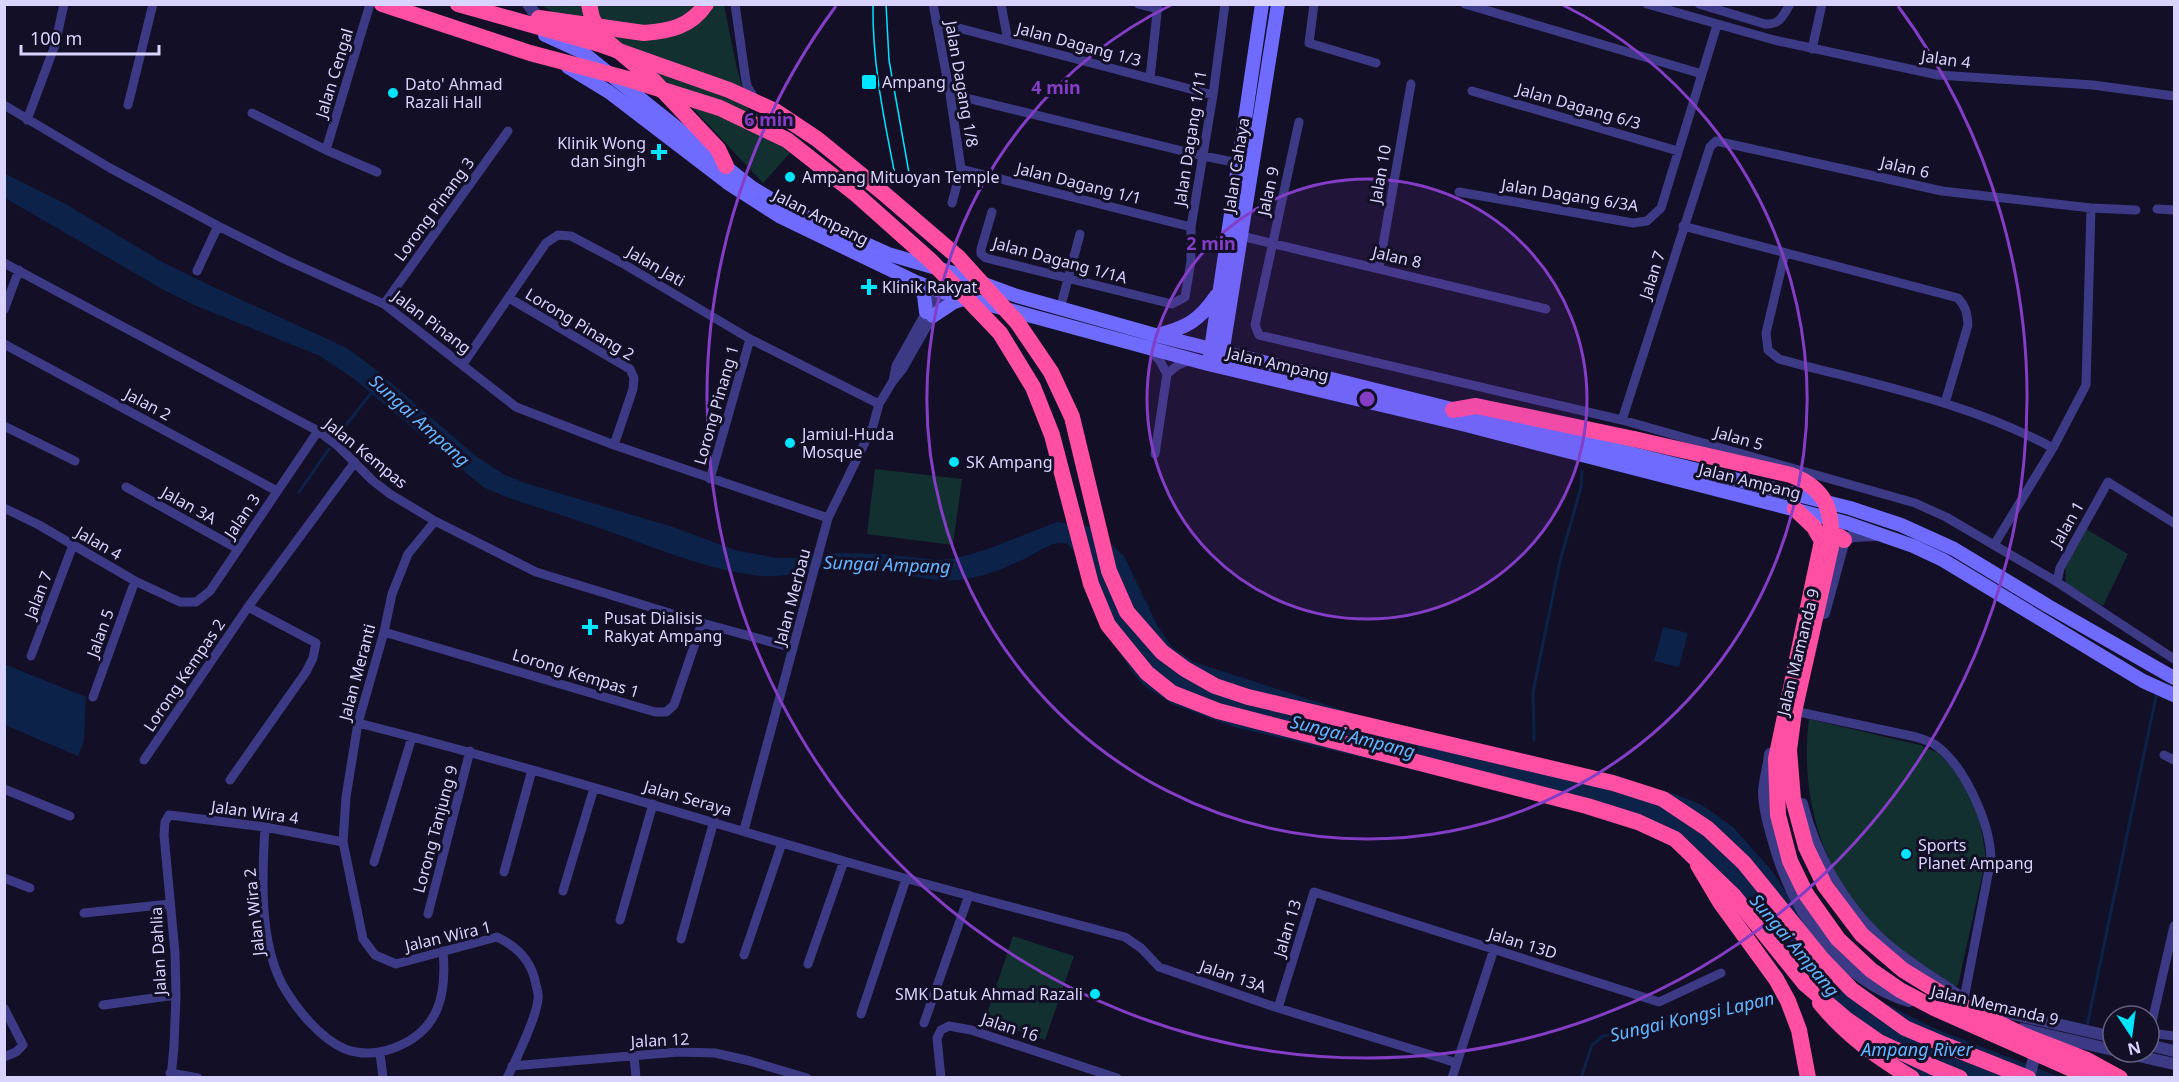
<svg xmlns="http://www.w3.org/2000/svg" width="2179" height="1082" font-family="'Noto Sans',sans-serif">
<rect width="100%" height="100%" fill="#130f26"/>
<path fill="#12302f" d="M541,5h183l12,59 12,45 54,31 -39,43 -94,-100z
M875,469l87,10 -9,66 -86,-11z
M2086,529l42,25 -25,52 -37,-23 -1,-18z
M1809,719l111,26 18,8 14,14 17,26 11,28 6,37 -28,127 -4,1c-14,-8 -30,-15 -43,-25 -77,-57 -114,-148 -102,-242z
M1013,936l61,20 -29,84 -60,-20z"/>
<path fill="#0c2248" d="M4,173l60,30 100,60 45,22 138,63 28,21 102,88 28,18 20,8 148,44 62,23 42,8h18l39,-5 50,1 53,6 16,-1 32,-9 72,-28 36,5 31,29 34,71 15,21 21,14 315,102 166,30 27,11 31,22 40,45 44,70 36,40 33,22 50,25 124,48 -142,1 -50,-28 -194,-210 -75,-26 -365,-87 -62,-23 -30,-20 -11,-14 -19,-30 -36,-86c-4,-5 -7,-11 -14,-11 -12,-1 -24,9 -34,14 -28,14 -58,26 -91,23 -30,-3 -60,-15 -90,-15 -33,0 -58,16 -94,10 -51,-7 -100,-28 -148,-45 -33,-12 -66,-22 -99,-33l-23,-10 -129,-108 -34,-23 -126,-51 -30,-15 -159,-92z
M1663,627l25,6 -9,34 -25,-6z
M4,664l82,33 -2,44 -6,15 -73,-31z"/>
<g fill="none" stroke-linecap="round" stroke-linejoin="round">
<path stroke="#0c2248" stroke-width="3" d="M339,434l32,-41
M299,492l30,-43
M1534,740l-1,-48 27,-131 21,-74 1,-16
M2087,1026l70,-334
M1581,1078l11,-33 11,-9 93,-18 84,-21"/>
<path stroke="#3d3a85" stroke-width="9" d="M735,4l10,71 2,11 8,13
M933,4l17,90 11,75 -9,34
M1001,4l7,37
M1138,4l20,5
M1314,4l-5,39 67,20
M1465,4l237,70
M1647,4l127,36 164,35 155,10 81,11
M1699,4l66,20c15,1 18,-8 25,-20
M936,22l277,73
M1812,49l10,-45
M1150,78l8,-74
M1472,91l206,60
M950,94l253,62 36,7
M4,105l106,63 108,58 66,33 100,45 132,103 98,38 214,73
M128,105l25,-101
M252,113l74,37 51,22
M27,120l28,-75 9,-41
M1299,122l-44,203 4,10 363,85 293,83 31,14 111,65 117,77
M326,150l44,-146
M961,169l230,58
M1459,192l174,31 14,-2 14,-13 56,-183
M2157,209l17,1
M992,212l-11,37v5l5,4 186,46 13,-7 6,-36v-34l22,-132 12,-91
M1683,226l275,72c8,9 9,15 10,27l-23,78
M1241,236l305,73
M1785,253l-19,80 2,17 11,9c93,25 190,43 274,89
M4,263l314,168 20,15 34,34 18,14 45,27 101,51 166,51 91,25
M1379,268l32,-184
M197,271l21,-45
M509,298l121,71 4,9 -1,11 -19,56
M384,304l124,-173
M1060,309l20,-75
M4,310l15,-40
M4,344l273,147
M1149,349l11,12 7,13
M463,364l83,-121 12,-8 13,1 51,27 128,76 129,65
M893,381l3,-15 30,-54 9,-16 8,-4
M1622,420l88,-273 6,-6 226,50 149,17 45,2
M4,426l71,35
M1155,454l12,-80 11,-9 12,-5
M710,479l40,-140
M126,487l112,62
M4,508l35,17 96,56 45,21h16l14,-11 108,-160
M435,521l-27,33 -16,40 -8,38 -26,91 -12,74 -3,45 20,97 12,16 21,9 101,-27c21,10 35,24 39,48 1,4 3,10 2,14 -1,17 -23,63 -31,79
M1994,545l59,-97 33,-63 5,-177
M2057,582l3,-14 48,-86 66,41
M384,632l271,80h11l8,-7 28,-82
M31,656l42,-111
M93,697l42,-116
M1799,712l117,25c6,2 13,4 18,7 31,21 56,79 57,115l-27,140
M358,723c163,41 324,91 486,138 93,27 187,51 281,76l16,11 18,19 119,41 179,55
M2164,755l10,5
M144,760l104,-153 107,-145
M230,780l76,-108 7,-14 3,-15 -68,-36
M4,789l66,27
M265,827c-3,49 -6,112 17,157 13,23 37,54 63,65 16,6 33,5 49,-1 45,-17 53,-53 49,-97
M744,830l84,-312 45,-92 6,-22 14,-23 9,-11 40,-70 1,-8
M374,862l38,-125
M504,872l28,-102
M4,878l26,10
M563,891l31,-103
M84,913l86,-9
M428,914l42,-163
M620,920l33,-116
M681,939l33,-118
M744,955l38,-112
M808,964l36,-103
M103,1005l73,-10
M4,1008l19,37 -7,7 -12,5
M1278,1008l36,-116 345,110 62,-29
M861,1014l45,-135
M924,1023l45,-128
M2150,1033l24,3
M2149,1035l25,-109
M380,1053l3,25
M634,1056l2,22
M512,1066l166,-14 37,1 35,8 57,17
M170,1073l28,5
M171,1078l3,-32 2,-51 -1,-42 -11,-118 1,-13 4,-7 96,12 78,15
M941,1078l-4,-40 4,-8 8,-4 22,4 146,48
M1452,1078l42,-129"/>
<path stroke="#3d3a85" stroke-width="12" d="M528,4l15,21
M1824,613l20,-73 9,-4 23,-1
M1770,754c-1,12 -5,25 -6,37 0,19 7,40 12,58 20,66 64,131 133,152
M1802,804c13,51 40,99 78,135 24,22 53,39 79,57
M1974,1005l139,32
M2022,1029l91,21
M2149,1045l25,6
M2121,1052l53,12
M2029,1078l8,-33"/>
<path stroke="#6f6bff" stroke-width="14" d="M545,35l37,17 169,135 33,20 104,47 69,20 60,22 138,39 695,173 51,17 53,24 94,57 126,72
M568,67l41,25 119,91 53,34 135,65 27,10 265,72 254,60 385,99 66,23 30,14 200,121 31,14
M916,282l8,13 2,17
M933,316l21,-14 12,-4
M1157,335c29,-7 42,-14 59,-39
M1210,356l52,-352
M1221,361l57,-357"/>
<path stroke="#ff4fa3" stroke-width="16" d="M589,4l3,14 10,19 51,43 65,69 8,17
M1453,410l23,-4 158,33
M1795,509l19,18 8,14 -46,218 2,56 12,46 16,33
M1822,541c8,-5 15,-8 22,-1
M1698,865l22,37 56,77 12,22 11,29 9,48
M1820,1003c26,32 57,54 92,75
M1945,1045l83,33
M1933,1067l27,11"/>
<path stroke="#00e5ff" stroke-width="1.5" d="M873,4c-1,58 11,115 22,171
M886,4l3,56 20,113"/>
<path stroke="#ff4fa3" stroke-width="16" d="M382,4l148,49 98,26 92,29 67,32 70,55 74,66 69,72 33,54 19,48 39,149 17,41 39,48 25,20 46,18 369,95 51,16 37,17 59,57 71,88 41,35 33,23 54,25
M458,4l141,40 130,46 46,21 42,28 64,52 77,66 59,65 34,50 21,45 37,154 18,41 35,40 23,17 30,17 33,11 365,86 50,16 45,30 36,34 78,96 30,31 53,38 40,17
M539,18l105,15c25,-2 47,-6 62,-29
M1634,439l157,36c36,14 42,36 40,72l-37,165 -5,38 4,49 13,48 19,39 37,49 41,35 52,32 68,33 64,25 33,18
M1806,894l32,45 33,31 29,20 34,18 158,70"/>
</g>
<circle cx="1367" cy="399" r="220" fill="#843dc5" fill-opacity=".12"/>
<g fill="none" stroke="#843dc5" stroke-width="3">
<circle cx="1367" cy="399" r="220"/>
<path d="M1563 5A440 440 0 1 1 1171 5"/>
<path d="M1898 6A660 660 0 1 1 836 6"/>
</g>
<g fill="#00e5ff" stroke="#130f26" stroke-width="2">
<rect x="861" y="74" width="16" height="16" rx="3"/>
<circle cx="393" cy="93" r="6"/>
<path d="M656 143h6v6h6v6h-6v6h-6v-6h-6v-6h6z"/>
<circle cx="790" cy="177" r="6"/>
<path d="M866 278h6v6h6v6h-6v6h-6v-6h-6v-6h6z"/>
<circle cx="790" cy="443" r="6"/>
<circle cx="954" cy="462" r="6"/>
<path d="M587 618h6v6h6v6h-6v6h-6v-6h-6v-6h6z"/>
<circle cx="1906" cy="854" r="6"/>
<circle cx="1095" cy="994" r="6"/>
</g>
<g text-anchor="middle" dominant-baseline="central" stroke-width="6" stroke-linejoin="round" paint-order="stroke">
<g font-size="16" fill="#d9d4ff" stroke="#130f26">
<text transform="translate(1079 44) rotate(15)">Jalan Dagang 1/3</text>
<text transform="translate(1946 59) rotate(8)">Jalan 4</text>
<text transform="translate(334 73) rotate(-73)">Jalan Cengal</text>
<text transform="translate(962 84) rotate(80)">Jalan Dagang 1/8</text>
<text transform="translate(1579 106) rotate(16)">Jalan Dagang 6/3</text>
<text transform="translate(1190 138) rotate(-81)">Jalan Dagang 1/11</text>
<text transform="translate(1236 165) rotate(-81)">Jalan Cahaya</text>
<text transform="translate(1905 167) rotate(13)">Jalan 6</text>
<text transform="translate(1380 174) rotate(-80)">Jalan 10</text>
<text transform="translate(1079 183) rotate(14)">Jalan Dagang 1/1</text>
<text transform="translate(1268 191) rotate(-78)">Jalan 9</text>
<text transform="translate(1570 195) rotate(9)">Jalan Dagang 6/3A</text>
<text transform="translate(434 209) rotate(-54)">Lorong Pinang 3</text>
<text transform="translate(821 217) rotate(27)">Jalan Ampang</text>
<text transform="translate(1397 257) rotate(13)">Jalan 8</text>
<text transform="translate(1060 260) rotate(15)">Jalan Dagang 1/1A</text>
<text transform="translate(656 266) rotate(30)">Jalan Jati</text>
<text transform="translate(1652 275) rotate(-72)">Jalan 7</text>
<text transform="translate(432 322) rotate(37)">Jalan Pinang</text>
<text transform="translate(580 324) rotate(31)">Lorong Pinang 2</text>
<text transform="translate(1278 364) rotate(13)">Jalan Ampang</text>
<text transform="translate(148 404) rotate(28)">Jalan 2</text>
<text transform="translate(716 405) rotate(-74)">Lorong Pinang 1</text>
<text transform="translate(1739 438) rotate(16)">Jalan 5</text>
<text transform="translate(366 453) rotate(39)">Jalan Kempas</text>
<text transform="translate(1750 481) rotate(14)">Jalan Ampang</text>
<text transform="translate(189 505) rotate(29)">Jalan 3A</text>
<text transform="translate(242 516) rotate(-56)">Jalan 3</text>
<text transform="translate(2067 524) rotate(-60)">Jalan 1</text>
<text transform="translate(99 543) rotate(30)">Jalan 4</text>
<text transform="translate(38 595) rotate(-69)">Jalan 7</text>
<text transform="translate(792 597) rotate(-75)">Jalan Merbau</text>
<text transform="translate(100 633) rotate(-70)">Jalan 5</text>
<text transform="translate(1798 652) rotate(-76)">Jalan Mamanda 9</text>
<text transform="translate(357 672) rotate(-75)">Jalan Meranti</text>
<text transform="translate(576 673) rotate(17)">Lorong Kempas 1</text>
<text transform="translate(184 675) rotate(-56)">Lorong Kempas 2</text>
<text transform="translate(688 798) rotate(16)">Jalan Seraya</text>
<text transform="translate(255 812) rotate(8)">Jalan Wira 4</text>
<text transform="translate(435 829) rotate(-75)">Lorong Tanjung 9</text>
<text transform="translate(254 912) rotate(-96)">Jalan Wira 2</text>
<text transform="translate(1287 928) rotate(-73)">Jalan 13</text>
<text transform="translate(448 936) rotate(-13)">Jalan Wira 1</text>
<text transform="translate(1523 943) rotate(17)">Jalan 13D</text>
<text transform="translate(158 951) rotate(-93)">Jalan Dahlia</text>
<text transform="translate(1233 976) rotate(19)">Jalan 13A</text>
<text transform="translate(1995 1005) rotate(13)">Jalan Memanda 9</text>
<text transform="translate(1010 1027) rotate(18)">Jalan 16</text>
<text transform="translate(660 1040) rotate(-3)">Jalan 12</text>
</g>
<g font-size="16" fill="#d9d4ff" stroke="#130f26" text-anchor="start">
<text x="882" y="82">Ampang</text>
<text x="405" y="84">Dato' Ahmad<tspan x="405" dy="18">Razali Hall</tspan></text>
<text x="646" y="143" text-anchor="end">Klinik Wong<tspan x="646" dy="18">dan Singh</tspan></text>
<text x="802" y="177">Ampang Mituoyan Temple</text>
<text x="882" y="287">Klinik Rakyat</text>
<text x="802" y="434">Jamiul-Huda<tspan x="802" dy="18">Mosque</tspan></text>
<text x="966" y="462">SK Ampang</text>
<text x="604" y="618">Pusat Dialisis<tspan x="604" dy="18">Rakyat Ampang</tspan></text>
<text x="1918" y="845">Sports<tspan x="1918" dy="18">Planet Ampang</tspan></text>
<text x="1083" y="994" text-anchor="end">SMK Datuk Ahmad Razali</text>
</g>
<g font-size="18" font-style="italic" fill="#62b6ff" stroke="#130f26">
<text transform="translate(420 420) rotate(42)">Sungai Ampang</text>
<text transform="translate(887 564) rotate(2)">Sungai Ampang</text>
<text transform="translate(1353 736) rotate(14)">Sungai Ampang</text>
<text transform="translate(1795 945) rotate(50)">Sungai Ampang</text>
<text transform="translate(1692 1016) rotate(-13)">Sungai Kongsi Lapan</text>
<text x="1917" y="1049">Ampang River</text>
</g>
</g>
<circle cx="1367" cy="399" r="9" fill="#843dc5" stroke="#130f26" stroke-width="3"/>
<g font-size="18" text-anchor="middle" font-weight="bold" fill="#843dc5" stroke="#130f26" stroke-width="6" stroke-linejoin="round" paint-order="stroke">
<text x="1056" y="94">4 min</text>
<text x="769" y="126">6 min</text>
<text x="1211" y="250">2 min</text>
</g>
<rect width="2179" height="1082" fill="none" stroke="#d9d4ff" stroke-width="12"/>
<g transform="translate(2131 1034) rotate(167)"><circle r="28" fill="#130f26" stroke="#625e7d" stroke-width="1.5"/>
<path d="M0-4.5L10 22L0 15L-10 22Z" fill="#00e5ff"/>
<text y="-9" font-size="16" font-weight="bold" text-anchor="middle" fill="#d9d4ff">N</text>
</g>
<path d="M21 45v9h138v-9" fill="none" stroke="#d9d4ff" stroke-width="3"/>
<text x="30" y="45" font-size="18" fill="#d9d4ff" stroke="#130f26" stroke-width="4.5" paint-order="stroke">100 m</text>
</svg>
